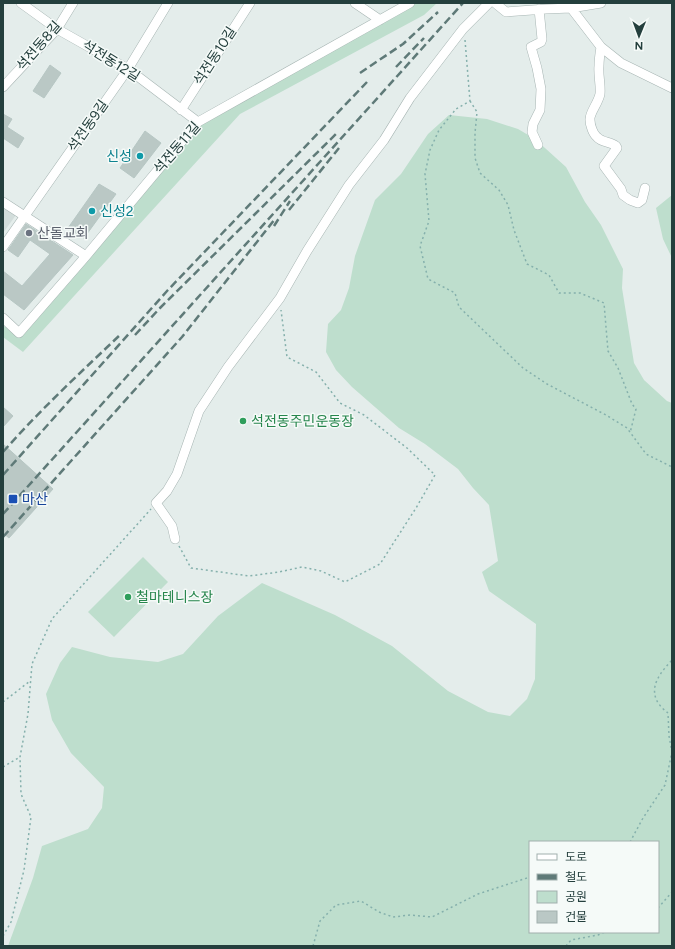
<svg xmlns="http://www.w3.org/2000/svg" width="675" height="949" font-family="Figtree,'Noto Sans KR',sans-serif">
<rect width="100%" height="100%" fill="#e4edeb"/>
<path fill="#d2dddb" d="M3,207l13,8 -13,18z"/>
<path fill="#bedecd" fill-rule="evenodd" d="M414,3h23l-13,12 -184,99 -217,238 -20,-15v-11l20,6 185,-216z
M449,115l38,4 31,10 17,10 31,28 19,35 16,23 22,44 -1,19 12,75 10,17 23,21 5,2v543h-664l25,-68 9,-32 46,-17 14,-21 2,-21 -33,-34 -19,-33 -6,-26 14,-31 12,-16 38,10 48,5 25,-8 35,-38 44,-33 73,32 57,31 56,45 40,21 22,4 17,-17 8,-20 1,-55 -47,-33 -7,-19 16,-11 -9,-56 -16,-17 -15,-19 -33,-25 -26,-16 -47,-41 -16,-17 -10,-18 2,-28 13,-14 8,-22 6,-32 20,-56 26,-26 27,-40zM530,842h128v90h-128z
M672,195v63l-9,-19 -7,-31z
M143,557l25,25 -54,55 -26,-25z"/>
<path fill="#bac8c5" stroke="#b7c7c4" d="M50,65l11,8 -17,25 -11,-7z
M3,114l9,5 -5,8 17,11 -6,10 -15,-10z
M145,131l16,12 -27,35 -14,-10z
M99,184l17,10 -32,44 -16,-10z
M26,224l47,31 -49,55 -21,-16v-23l19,15 28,-32 -20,-14 -12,17 -10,-7z
M3,407l10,9 -10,11z
M3,444l50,45 -44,49 -6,-5z"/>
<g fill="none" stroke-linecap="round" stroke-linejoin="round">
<defs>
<path id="minor" d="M21,3l36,26 71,40 70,53
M355,3l25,17
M495,3l11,9 40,-3 25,-1 30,-5
M571,8l30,39 20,16 51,25
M601,47c-1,6 -2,13 -2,19 -1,9 2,19 1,28 -2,10 -11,19 -10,26 0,5 3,14 7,17 5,6 13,4 19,9l1,2 -13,18 17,23 2,6 7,5 8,3 4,-3 3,-12
M3,87l54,-58 16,-26
M181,110l69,-107
M538,145l-6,-13 1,-8 7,-14 1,-21 -4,-21 -6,-21 10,-5 1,-3 -3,-30
M3,202l83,54
M3,247l125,-178 40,-66
M3,318l16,15 67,-77 112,-134 212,-119
M175,539l-3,-13 -16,-23 11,-12 10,-17 22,-63 29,-44 52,-69 27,-47 42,-66 35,-45 26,-42 53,-69 26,-26"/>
</defs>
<use href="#minor" stroke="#a7b5b3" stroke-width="10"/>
<path stroke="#85b0ac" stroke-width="1.5" stroke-dasharray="2 3" stroke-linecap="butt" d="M465,40l5,61 -14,8 -17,21 -9,20 -5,24 4,47 -9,25 8,33 27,14 4,14 64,61 24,16 59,31 21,13 19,26 26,13
M470,101l7,11 -2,21v25l5,15 19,17 9,15 6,25 13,34 22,11 10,18h21l24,10 4,48 10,17 14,36 4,5 -6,24
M179,546l12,22 58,8 30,-4 23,-5 19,4 24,11 35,-18 36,-56 19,-33 -28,-27 -43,-33 -24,-12 -24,-31 -29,-15 -6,-47
M3,702l27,-21
M3,767l17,-10
M630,842l13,-24 22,-33 7,-33 -3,-16 -1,-23c-4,-3 -9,-8 -11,-12 -8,-16 5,-30 15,-41
M658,908l14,-16
M3,936l8,-14 13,-52 7,-53 -10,-23 -1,-37 8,-43 4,-50 20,-45 99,-110
M313,946l7,-25 16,-16 25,-4 18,11 14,5 17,-2 22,2 46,-23 52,-17
M566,946l5,-6 27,-5 7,-3"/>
<use href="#minor" stroke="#fff" stroke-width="9"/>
<path stroke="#5f7a78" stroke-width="2.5" stroke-dasharray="8 4" stroke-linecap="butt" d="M396,67l28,-29
M360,73l43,-29 35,-32
M289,210l50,-62
M274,226l16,-25
M135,335l25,-27 176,-174
M3,452c37,-42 78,-80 118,-118
M3,475l164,-184 200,-209
M3,514l460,-511
M3,537l179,-200 93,-118"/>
</g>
<g fill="#0f9aa8" stroke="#f5faf8" stroke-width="1.5">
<circle cx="140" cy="156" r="4"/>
<circle cx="92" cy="211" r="4"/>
</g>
<circle fill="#6b7280" stroke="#f5faf8" stroke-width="1.5" cx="29" cy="233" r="4"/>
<g fill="#2e9e5b" stroke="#f5faf8" stroke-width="1.5">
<circle cx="243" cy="421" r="4"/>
<circle cx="128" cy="597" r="4"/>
</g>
<rect fill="#1a4fb4" stroke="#f5faf8" stroke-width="1.5" x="8" y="494" width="10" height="10" rx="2"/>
<g text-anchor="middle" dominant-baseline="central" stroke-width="3" stroke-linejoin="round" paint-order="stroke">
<g font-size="14" fill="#243f3d" stroke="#f5faf8">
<text transform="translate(39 46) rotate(-49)">석전동8길</text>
<text transform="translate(215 56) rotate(-57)">석전동10길</text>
<text transform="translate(111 61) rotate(32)">석전동12길</text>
<text transform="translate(88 126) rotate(-55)">석전동9길</text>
<text transform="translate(177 148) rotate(-49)">석전동11길</text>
</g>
<g font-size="14" fill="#0d838f" stroke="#f5faf8" text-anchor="end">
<text x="132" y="156">신성</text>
<text x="100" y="211" text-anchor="start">신성2</text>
</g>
<g font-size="14" fill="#5b616d" stroke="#f5faf8" text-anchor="start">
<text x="37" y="233">산돌교회</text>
</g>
<g font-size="14" fill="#27864d" stroke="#f5faf8" text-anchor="start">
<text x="251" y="421">석전동주민운동장</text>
<text x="136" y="597">철마테니스장</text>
</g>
<g font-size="14" fill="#164399" stroke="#f5faf8" text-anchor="start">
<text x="22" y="499">마산</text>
</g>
</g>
<rect width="675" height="949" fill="none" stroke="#243f3d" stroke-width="8"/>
<rect x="529" y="841" width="130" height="92" fill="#f5faf8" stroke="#a1afad"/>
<rect x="537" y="854" width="20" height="6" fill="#ffffff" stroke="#a1afad"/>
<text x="565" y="861" font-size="12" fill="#243f3d">도로</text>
<rect x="537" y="874" width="20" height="6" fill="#5f7a78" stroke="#a1afad"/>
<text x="565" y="881" font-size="12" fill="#243f3d">철도</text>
<rect x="537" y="891" width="20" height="12" fill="#bedecd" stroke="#a1afad"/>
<text x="565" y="901" font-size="12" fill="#243f3d">공원</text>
<rect x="537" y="911" width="20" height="12" fill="#bac8c5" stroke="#a1afad"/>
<text x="565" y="921" font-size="12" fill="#243f3d">건물</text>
<g transform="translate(639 36) rotate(181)" stroke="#f5faf8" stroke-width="3" paint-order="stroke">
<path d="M0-3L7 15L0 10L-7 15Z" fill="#243f3d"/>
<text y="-6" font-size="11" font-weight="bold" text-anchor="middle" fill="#243f3d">N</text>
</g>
</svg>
